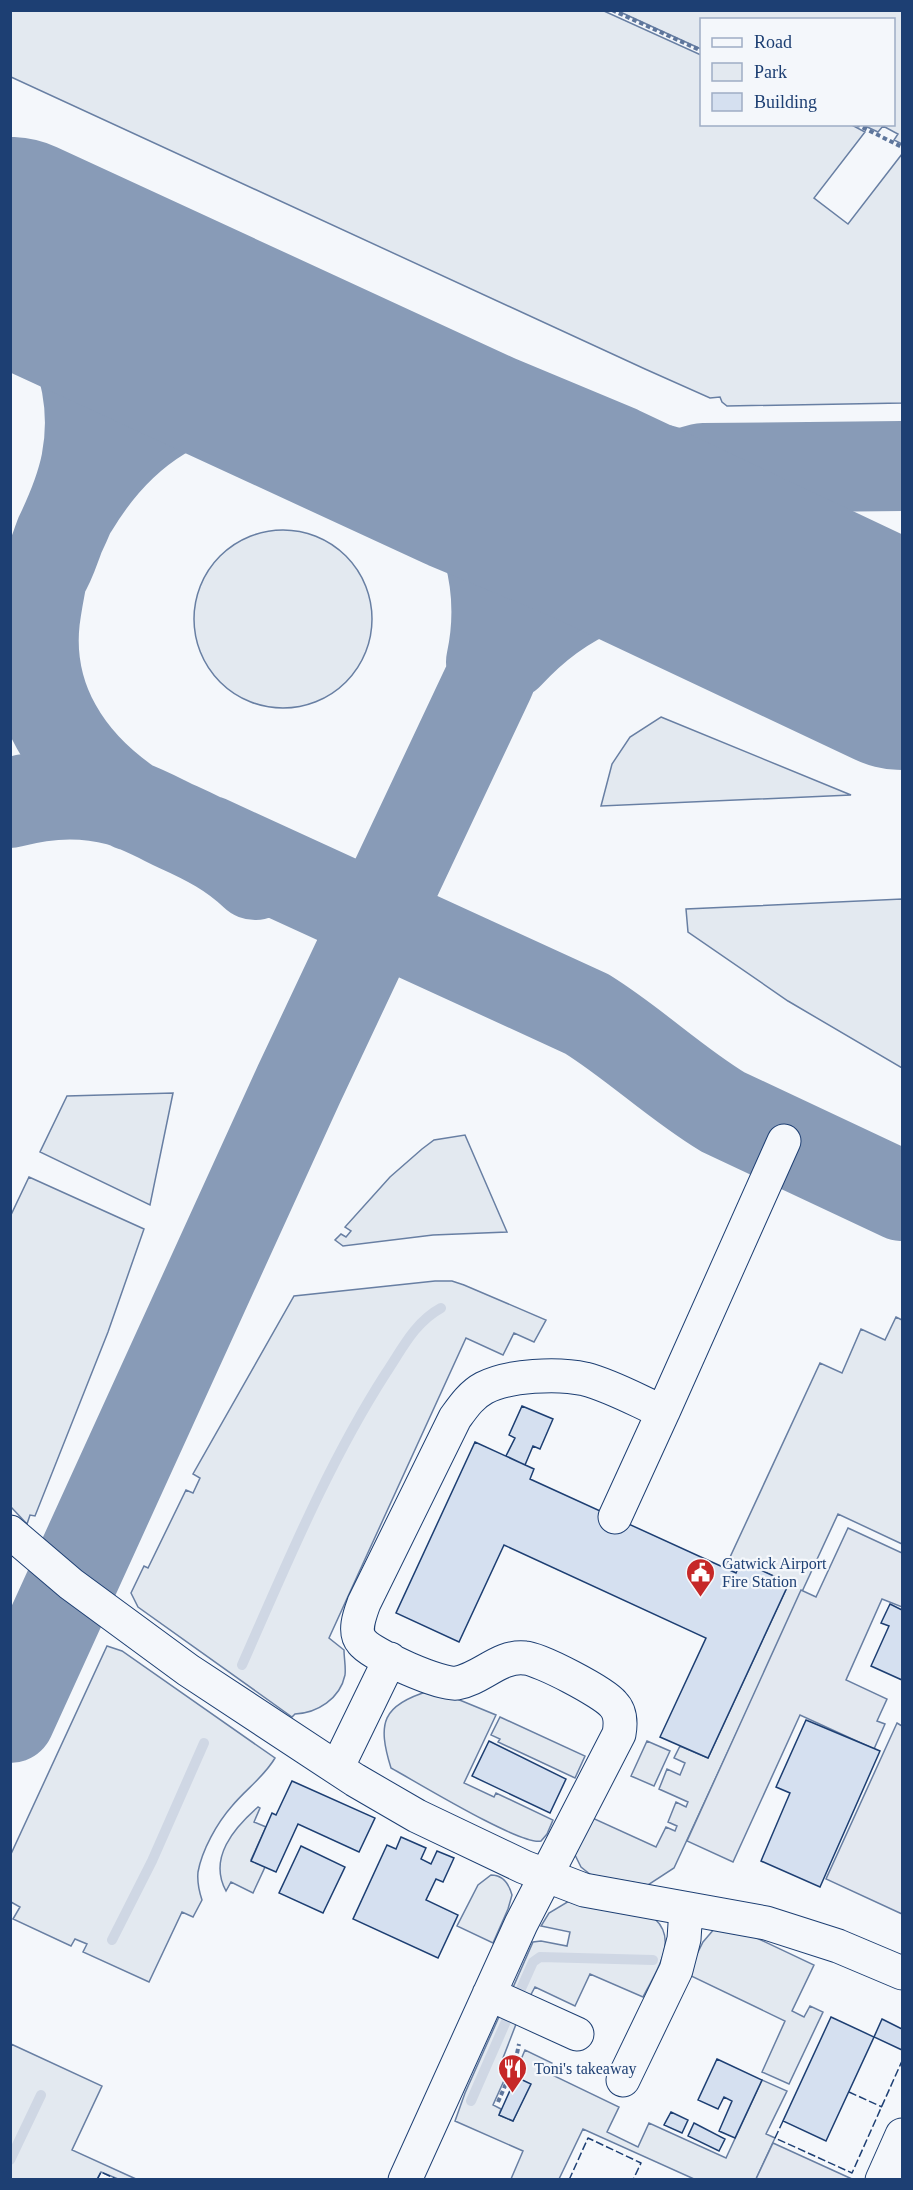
<svg xmlns="http://www.w3.org/2000/svg" width="913" height="2190" font-family="Georgia,serif">
<rect width="100%" height="100%" fill="#f4f7fb"/>
<path fill="#e3e9f0" stroke="#687fa3" stroke-width="1.5" d="M11,10l593,1 97,44 1,69h148l15,8 -51,66 34,26 54,-70v249l-175,3 -5,-4 -2,-5 -10,1 -65,-29 -634,-292z
M618,11h284v133l-8,-4 4,-6 -15,-8 -5,6 -15,-7 31,-1v-104h-192l-1,29z
M194 619a89 89 0 1 1 178 0a89 89 0 1 1-178 0Z
M661,717l190,78 -250,11 11,-42 18,-27z
M902,899v169l-114,-67 -100,-69 -2,-23z
M173,1093l-23,112 -110,-53 27,-56z
M465,1135l42,97 -74,3 -90,11 -8,-6 6,-6 5,3 5,-6 -6,-4 45,-50 32,-28 12,-9z
M29,1177l115,52 -36,103 -73,184 -5,-1 -3,9 -16,-17 -1,-290z
M435,1281h17l12,4 82,35 -12,22 -20,-9 -11,22 -37,-17 -137,300 15,12c0,8 2,17 1,25 -5,24 -28,38 -50,39l-3,3 -154,-110 -7,-14 13,-27 4,2 38,-78 7,3 7,-15 -7,-4 101,-178z
M896,1317l6,3v224l-64,-30 -164,354 -26,17 -57,-10 -10,-8 -6,-12 11,-40 70,32 10,-20 9,4 2,-5 -9,-4 8,-20 10,5 2,-5 -29,-13 8,-20 13,6 5,-12 -11,-5 6,-12 28,12 81,-175 -48,-21 -5,11 -11,-5 95,-205 22,10 19,-44 24,11z
M107,1646l15,5 153,107c-11,19 -29,31 -43,48 -15,17 -30,44 -34,66 -1,10 1,19 4,28l-9,17 -11,-5 -33,70 -66,-30 4,-8 -12,-5 -4,7 -58,-27 7,-12 -9,-5v-48z
M429,1691l16,3 51,21 -32,68 30,14 2,-4 57,27 -6,14 -6,7c-20,5 -126,-60 -150,-73 -14,-45 -9,-63 38,-77z
M500,1717l85,39 -10,22 -77,-36 2,-3 -9,-4z
M647,1741l23,10 -16,35 -23,-10z
M258,1807l2,1 -6,14 12,5 -15,33 14,7 -12,26 -22,-11 -5,9c-18,-33 8,-63 32,-84z
M491,1875c12,0 18,9 21,20l-4,14 -15,34 -36,-17 21,-41z
M569,1901l86,18c24,22 0,54 -12,78l-53,-23 -15,32 -40,-19 -7,13 -17,-8 22,-50 8,-1 26,5 3,-14 -29,-6 8,-13z
M715,1928l31,5 68,32 -22,46 12,6 6,-11 13,6 -34,72 -27,-12 23,-51 -98,-47 16,-32z
M502,2010l16,9 -15,39 9,5 -19,42 8,4 -2,6 14,6 17,-37 -16,-8 11,-26 27,13 -4,10 71,34 -12,25 31,15 11,-24 77,35 36,-78 25,11 -21,43 9,4 -19,41h-62l-111,-50 -24,50h-48l12,-28 -68,-30 10,-28z
M11,2044l91,42 -30,64 64,29h-18l-17,-7 -4,7h-86z"/>
<path fill="#e3e8f0" stroke="#687fa3" stroke-width="1.5" d="M848,1528l54,25v54l-20,-8 -36,81 41,19 -10,22 8,3 -11,25 -74,-34 -67,147 -46,-21 114,-251 15,7z
M897,1723l5,3v188l-76,-35z
M773,2143l79,36h-96z"/>
<g fill="none" stroke-linecap="round" stroke-linejoin="round">
<path stroke="#cfd7e4" stroke-width="10" d="M242,1665c44,-99 85,-200 144,-292 16,-24 29,-51 55,-65
M112,1940l40,-79 52,-118
M520,1991l13,-29 7,-5 113,3
M471,2101l36,-82
M10,2160l31,-65"/>
<path stroke="#889bb7" stroke-width="90" d="M10,254c61,49 91,133 76,209 -5,25 -15,49 -26,72 -5,13 -9,27 -16,38 -9,13 -23,26 -34,38
M408,432c33,13 70,34 104,40 49,8 103,1 152,-2
M73,508c46,-77 118,-129 212,-121 22,2 44,12 65,20 18,7 41,14 58,25 8,6 16,15 23,22 56,55 76,133 60,208
M43,573c-3,15 -6,31 -8,46 -9,80 33,144 97,187
M508,655c53,-58 124,-92 203,-79 20,3 39,11 57,17
M10,803c36,-10 73,-12 109,-2 20,6 40,17 59,26 29,13 54,26 77,48
M207,840l380,174c48,30 88,69 136,98l179,84
M10,1718l289,-634 190,-403 35,-82 9,-18 21,-30 38,-39 20,-14 33,-14 58,-16 199,-2"/>
<path stroke="#889bb7" stroke-width="224" d="M10,249l462,213 120,50 310,146"/>
</g>
<path fill="#d5e0f0" stroke="#1d3f73" stroke-width="1.5" d="M522,1406l31,13 -13,30 -7,-3 -8,19 -19,-9 9,-18 -6,-3z
M475,1442l59,27 -4,10 195,89 11,5 5,-12 48,22 -81,175 -48,-21 46,-99 -202,-93 -45,97 -63,-29z
M890,1604l12,6v70l-31,-14 18,-40 -8,-3z
M806,1720l74,31 -60,136 -59,-26 29,-68 -14,-6z
M489,1741l77,38 -16,34 -78,-37z
M292,1781l83,37 -16,34 -61,-28 -22,48 -25,-11 21,-48 4,2z
M401,1837l25,11 -5,11 10,5 6,-13 17,7 -11,24 -7,-3 -10,21 32,15 -20,43 -85,-39 34,-74 9,4z
M301,1846l44,21 -22,46 -44,-20z
M831,2017l43,20 -48,104 -43,-20z
M882,2019l20,10v21l-28,-13z
M717,2059l45,21 -27,58 -16,-7 13,-30 -8,-4 -6,12 -20,-9z
M516,2077l15,7 -18,37 -14,-6z
M671,2112l17,8 -6,13 -18,-8z
M694,2123l31,16 -6,12 -31,-15z"/>
<g fill="none" stroke-linecap="round" stroke-linejoin="round">
<defs>
<path id="minor" d="M615,1517l48,-105
M10,1532l61,52 117,86 167,110 62,36 107,51 60,23 182,33 72,23 64,27
M337,1768l53,-109
M489,1994l88,40
M623,2080l53,-110 8,-31 2,-30
M405,2180l116,-256 98,-190c2,-11 2,-22 -6,-30 -10,-12 -73,-45 -88,-46 -25,-3 -44,21 -68,25 -15,3 -85,-28 -95,-41 -9,-10 -2,-28 2,-39l91,-185c8,-11 16,-23 29,-30 25,-13 74,-15 101,-9 27,7 53,22 78,33l121,-271
M882,2180l20,-45"/>
</defs>
<use href="#minor" stroke="#1d3f73" stroke-width="35"/>
<path stroke="#5e769c" stroke-width="4" stroke-dasharray="4.5 3" stroke-linecap="butt" d="M612,10l90,41
M856,124l46,23
M498,2102l17,-39 4,-19"/>
<use href="#minor" stroke="#f4f7fb" stroke-width="33"/>
<path stroke="#1d3f73" stroke-width="1.5" stroke-dasharray="8 3" stroke-linecap="butt" d="M849,2092l33,15
M783,2121l-8,17 77,35 50,-112
M97,2180l4,-8 17,8
M569,2180l19,-42 53,25 -8,17"/>
</g>
<defs>
<symbol id="civic-pin" viewBox="-11 -11 22 30"><path d="M0 17L-7.5 6A9.5 9.5 0 1 1 7.5 6Z" fill="#c62828" stroke="#f4f7fb"/><path d="M-.6-6.5H3V-4.5H.6V-3L4-1V1h2V6H-6V1h2V-1L-.6-3ZM-1.2 2.5V6h2.4V2.5Z" fill="#fff"/></symbol>
<symbol id="restaurant-pin" viewBox="-11 -11 22 30"><path d="M0 17L-7.5 6A9.5 9.5 0 1 1 7.5 6Z" fill="#c62828" stroke="#f4f7fb"/><path d="M-5-6h1v4h1v-4h1v4h1v-4h1v5L-1.5 .5V6h-2V.5L-5-1ZM5-6V6H3V1.5H1.5Q1.5-4 5-6Z" fill="#fff"/></symbol>
</defs>
<g fill-rule="evenodd">
<use href="#civic-pin" x="684" y="1556" width="33" height="45"/>
<use href="#restaurant-pin" x="496" y="2052" width="33" height="45"/>
</g>
<g text-anchor="middle" dominant-baseline="central" stroke-width="4.5" stroke-linejoin="round" paint-order="stroke">
<g font-size="16" fill="#1d3f73" stroke="#f4f7fb" text-anchor="start">
<text x="722" y="1563">Gatwick Airport<tspan x="722" dy="18">Fire Station</tspan></text>
<text x="534" y="2068">Toni's takeaway</text>
</g>
</g>
<rect width="913" height="2190" fill="none" stroke="#1d3f73" stroke-width="24"/>
<rect x="700" y="18" width="195" height="108" fill="#f4f7fb" stroke="#9eadc5" stroke-width="1.5"/>
<rect x="712" y="38" width="30" height="9" fill="#f4f7fb" stroke="#9eadc5" stroke-width="1.5"/>
<text x="754" y="48" font-size="18" fill="#1d3f73">Road</text>
<rect x="712" y="63" width="30" height="18" fill="#e3e9f0" stroke="#9eadc5" stroke-width="1.5"/>
<text x="754" y="78" font-size="18" fill="#1d3f73">Park</text>
<rect x="712" y="93" width="30" height="18" fill="#d5e0f0" stroke="#9eadc5" stroke-width="1.5"/>
<text x="754" y="108" font-size="18" fill="#1d3f73">Building</text>
</svg>
